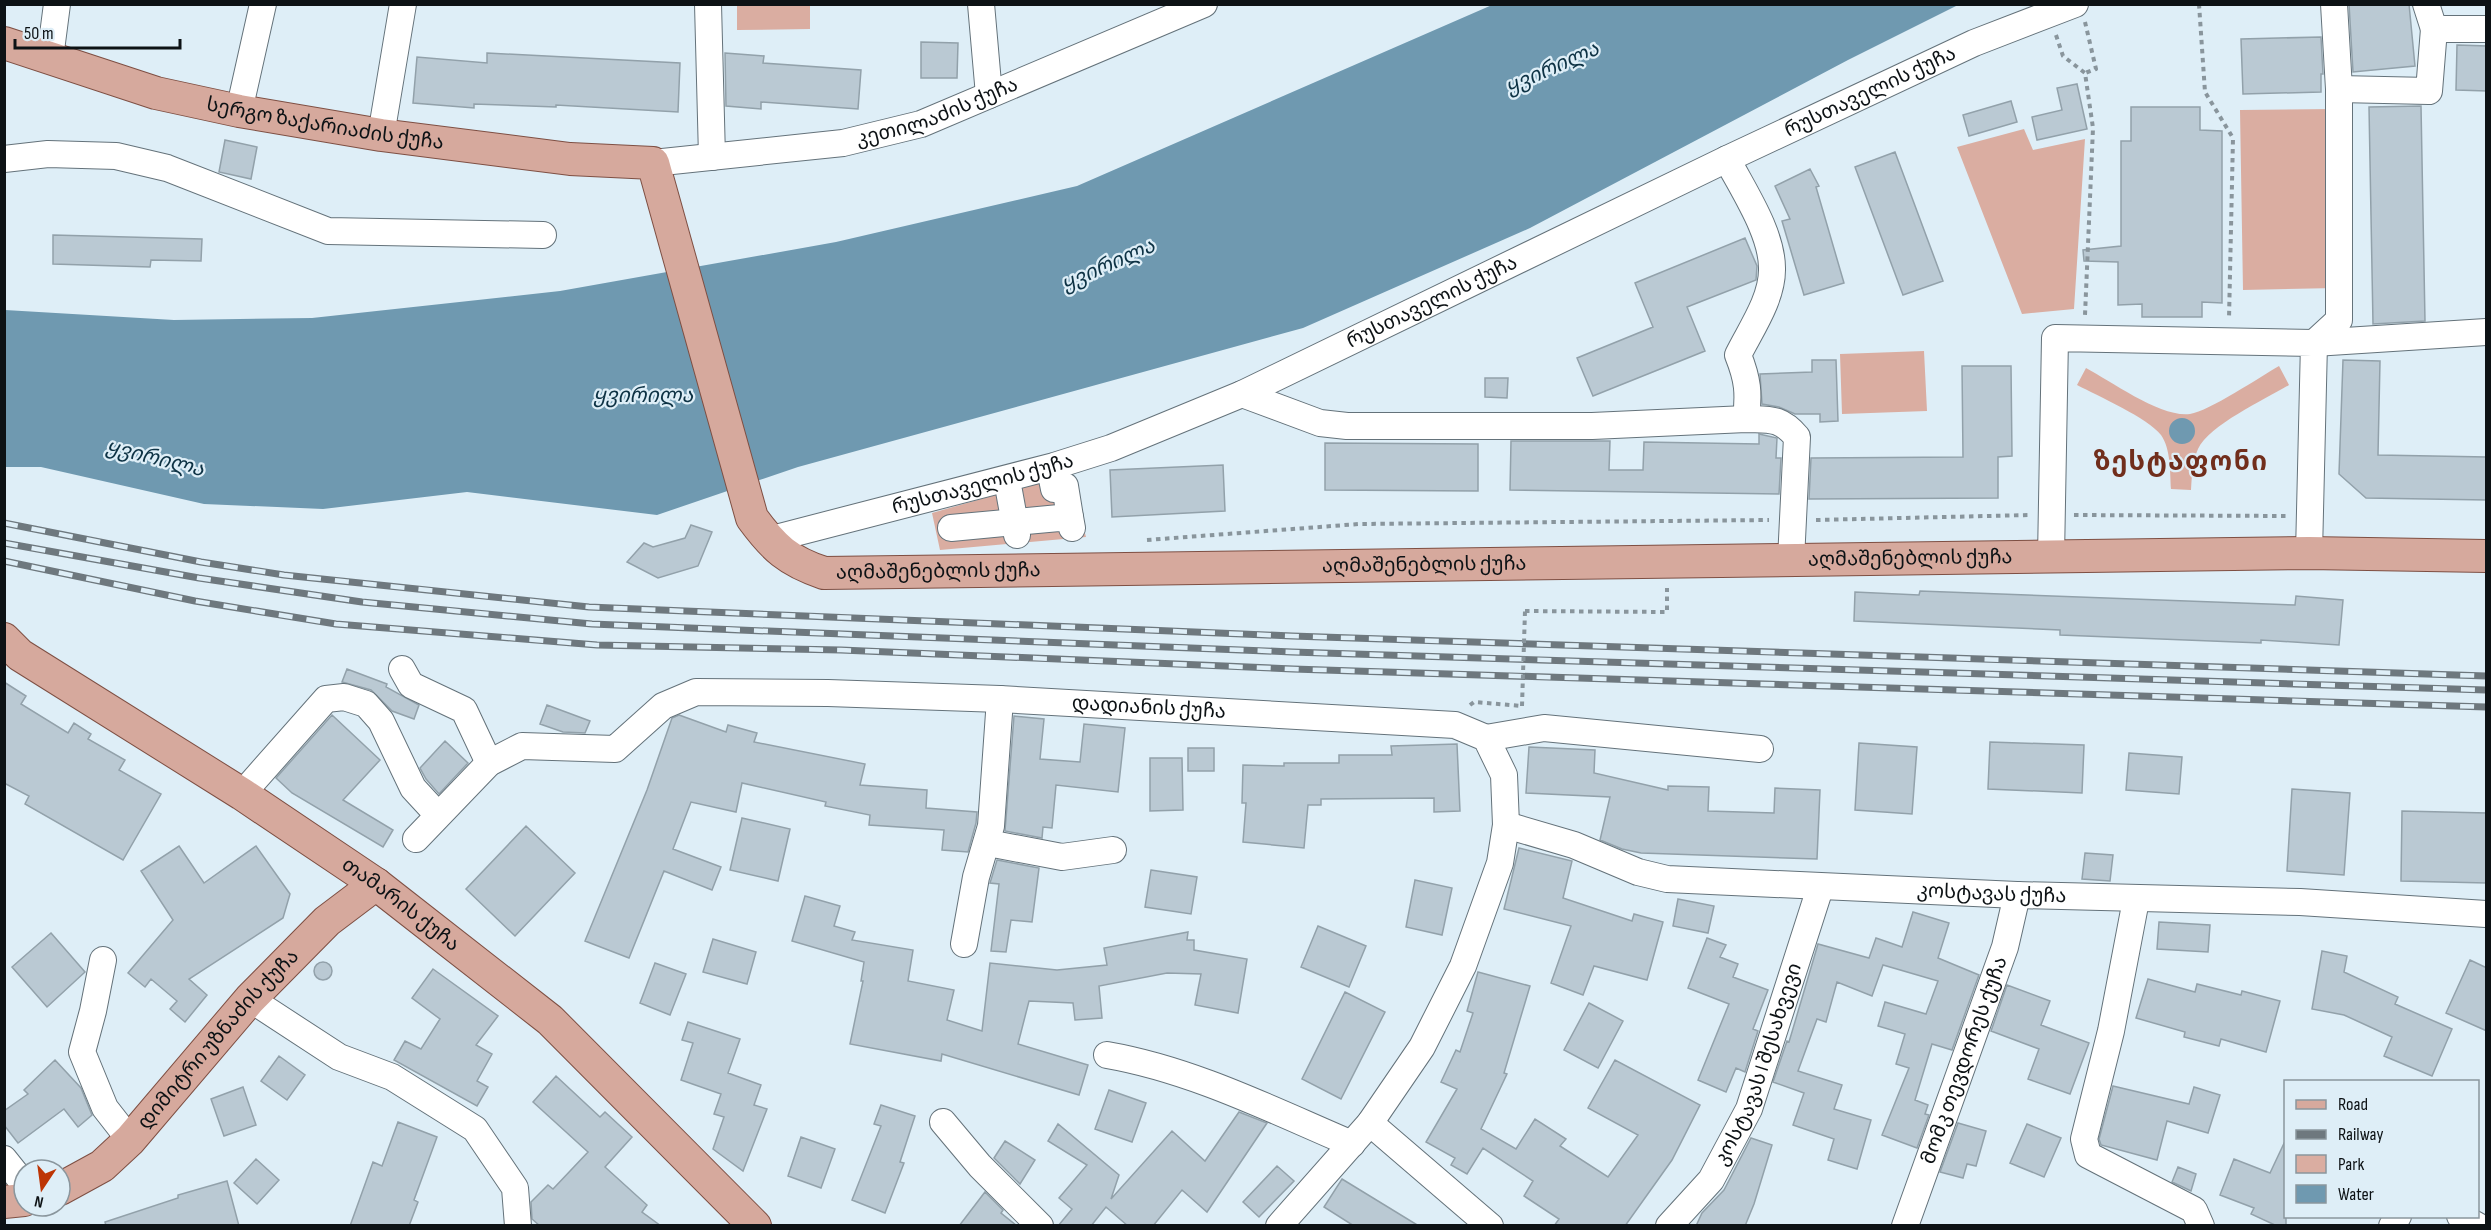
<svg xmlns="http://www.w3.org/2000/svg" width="2491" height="1230" font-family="'Sofia Sans Condensed','Noto Sans Georgian',sans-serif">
<rect width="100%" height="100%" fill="#deeef7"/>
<path fill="#daada1" d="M737,5h73v24l-73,1z
M2334,109l2,179 -93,2 -3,-180z
M2024,129l9,21 52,-11 -11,170 -52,5 -65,-167z
M1924,351l3,60 -85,3 -2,-60z
M2279,366l10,19c-23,14 -80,40 -91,64 -6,13 -6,27 -7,41l-20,-1c-1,-16 0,-40 -10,-54 -13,-17 -63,-39 -84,-50l9,-17c26,14 76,50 104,46 19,-3 70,-37 89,-48z
M1069,474l17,63 -146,13 -8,-37z"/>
<path fill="#6f99b0" d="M1492,5h466l-110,55 -318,168 -227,100 -505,139 -141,48 -190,-23 -144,17 -119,-5 -163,-37h-36v-157l169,10 138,-2 248,-27 276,-49 241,-56z
M2169 431a13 13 0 1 1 26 0a13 13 0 1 1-26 0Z"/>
<path fill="#bac9d3" stroke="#92a1aa" stroke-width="1.5" d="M2349,4h60l6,62 -62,6z
M2321,37l2,37h-2v18l-78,2 -2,-55z
M921,42l37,1 -1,35h-36z
M2457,45l30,1v45l-31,-1z
M487,53l193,10 -2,49 -122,-7v2l-82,-3v4l-61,-5 4,-46 70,6z
M725,53l39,3 -1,7 98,7 -3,39 -97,-7v7l-35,-3z
M2077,84l10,45 -50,11 -5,-23 30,-7 -5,-22z
M2011,101l6,21 -48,14 -6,-21z
M2421,106l4,215 -52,3 -4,-217z
M2131,107h69v23l22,1v172l-20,-1v15h-60v-13l-24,1v-43l-34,-1 -1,-11 38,-4v-105h10z
M225,140l32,7 -6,32 -32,-7z
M1895,152l48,129 -40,14 -48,-128z
M1810,169l9,17 -3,1 28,96 -40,12 -22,-74 8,-2 -15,-33z
M53,235l149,4 -1,22 -50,-1 -1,7 -97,-3z
M1745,238l12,28 -1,14 -69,27 18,44 -112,45 -16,-38 76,-31 -18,-44z
M1812,360h24l2,61 -18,1v-8h-25l-16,-7 -17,-3 -2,-30 52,-2z
M2343,360l37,1 -2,94 109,2v43l-121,-2 -27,-24z
M1962,366h49l1,90 -14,1v41l-189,1 2,-41 152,-1z
M1485,378h23l-1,20 -22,-1z
M1759,434l18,4 -1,20h5l-2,36 -269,-4 1,-49h99l-1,29h34l1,-28 115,2z
M1325,443l153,1v47l-153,-1z
M1223,465l2,46 -113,6 -2,-47z
M691,525l21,7 -14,34 -40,12 -31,-16 17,-19 9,4 32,-9z
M1920,591l375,14 1,-9 47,4 -4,45 -78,-5v3l-201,-8v-5l-206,-9 1,-29 64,3z
M347,669l40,15 -1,3 33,18 -5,14 -22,-8 -21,-21 -29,-8z
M4,682l22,14 -5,8 47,29 6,-10 17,11 -3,5 37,21 -6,10 42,24 -38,66 -98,-56 4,-8 -25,-13z
M547,705l43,16 -5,12 -22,-1 -23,-8z
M332,715l48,45 -37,40 50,30 -10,17 -91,-54 -16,-15z
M679,715l47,17 2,-7 29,8 -3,9 111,22 -5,21 67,5 -1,18 51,4 -1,11 -8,29 -26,-2 2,-20 -75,-5 1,-10 -45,-9 1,-4 -84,-19 -6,29 -45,-10 -18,47 48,18 -9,23 -48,-19 -35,87 -44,-17 62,-151 25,-72z
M1014,716l30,3 -4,40 40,3 4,-38 41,4 -7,64 -62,-7 -4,43 -9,-1 -1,11 -37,-7z
M445,741l23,22 -29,31 -13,-15 -6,-11z
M1990,742l94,3 -2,48 -94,-4z
M1859,743l58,4 -5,67 -57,-4z
M1457,744l3,67 -26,1v-14l-113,1v6h-13l-4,43 -61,-6 3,-39h-4l1,-38 41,1v-3h55v-8h53l-1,-9z
M1529,747l66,3 -1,23 74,17v-4l41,1 -1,24 66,2 1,-25 45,2 -3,69 -176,-6 -19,-4 -22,-9 10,-43 -84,-4z
M1188,748h26v23h-26z
M2129,753l53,4 -3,37 -53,-4z
M1150,758h32l1,52 -33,1z
M2292,789l58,4 -6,82 -57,-4z
M2402,811l85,2v70l-86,-2z
M742,818l48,11 -12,52 -48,-11z
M526,826l49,47 -60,63 -49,-47z
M179,846l25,37 52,-37 34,48 -7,24 -94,61 18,16 -22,27 -15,-13 7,-8 -26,-22 -6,8 -17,-14 45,-53 -32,-49z
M1519,848l53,13 -9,37 69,23 2,-7 29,8 -16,58 -53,-14 -11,29 -32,-12 20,-57 -67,-17z
M2085,853l28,2 -3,26 -28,-2z
M997,860l42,8 -7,54 -21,-2 -5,32 -15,-1 8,-67 -9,-1z
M1151,870l46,7 -6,37 -46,-7z
M1415,880l37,8 -10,47 -36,-8z
M805,896l35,10 -6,20 21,6 -3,8 61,10 -5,31 46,9 -7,30 35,11 8,-68 67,7 50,-5 -3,-17 84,-16 -1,8h7v10l53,9 -9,54 -43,-8 6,-31 -34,-1 -68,13 3,32 -27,2 -2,-17 -44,-2 -11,43 70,21 -9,30 -137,-41 -1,7 -91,-17 13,-63h-2l3,-19 -72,-21z
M1678,899l36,7 -6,27 -35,-7z
M1913,912l36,11 -11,35 41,17 -27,75 -20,-6 -17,56 13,5 -3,9 4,1 -12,33 -35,-13 27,-67 -13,-4 9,-30 -27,-8 7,-24 41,12 12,-33 -55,-16 -11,31 -35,-14 -11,40 -9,-3 -19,52 44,14 -8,24 37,11 -14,49 -29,-9 6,-21 -41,-14 11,-32 -31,-11 14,-41 2,1 29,-98 51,14 7,-20 26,9z
M2159,922l51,3 -2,27 -51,-3z
M1318,926l48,20 -17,41 -48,-20z
M51,933l34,39 -38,35 -35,-40z
M1707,938l19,7 -6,12 18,7 -5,13 35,13 -15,39 5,2 -13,41 -9,-4 -10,24 -28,-12 31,-76 -41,-16z
M713,939l43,13 -9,32 -44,-12z
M2322,951l25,5 -3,16 54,25 -3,7 57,25 -20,47 -48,-20 8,-19 -48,-22 -32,-6z
M2470,960l17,8v63l-41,-18z
M314 971a9 9 0 1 1 18 0a9 9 0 1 1-18 0Z
M655,963l31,11 -16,41 -30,-12z
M433,969l65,47 -22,29 16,9 -15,27 11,6 -11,19 -83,-46 11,-19 16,8 19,-30 -28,-21z
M1478,972l52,14 -26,87 3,1 -26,55 35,20 19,-30 31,20 -6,7 48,31 30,-42 -50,-27 27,-48 85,45 -28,55 -47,66h-71l5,-7 -35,-23 9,-15 -50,-33 -16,26 -16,-9 4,-7 -29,-16 31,-53 -16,-7 15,-32 4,2 13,-39 -6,-2z
M2148,979l47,13 2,-8 44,11 1,-4 38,10 -14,51 -45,-13 -2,7 -35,-9 1,-5 -49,-14z
M2007,985l43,16 -9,24 48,18 -19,51 -42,-15 11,-30 -48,-18z
M1345,992l40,20 -44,87 -39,-20z
M1589,1003l34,18 -25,47 -34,-18z
M688,1022l52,17 -12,34 33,12 -7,20 13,4 -24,62 -30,-22 11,-32 -10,-3 7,-20 -40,-14 12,-37 -11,-3z
M279,1056l26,19 -18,25 -26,-19z
M55,1060l26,28 11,27 -14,12 -14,-18 -46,34 -14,-18v-14l24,-17 -4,-4z
M556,1076l44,41 5,-5 27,25 -27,30 42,38 -5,7 19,14h-121l-8,-7 -1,-17 17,-17 5,4 35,-37 -55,-50z
M2113,1086l76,18 5,-17 26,8 -12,38 -41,-12 -10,39 -56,-15 -2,-6z
M243,1087l13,38 -32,11 -13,-37z
M1109,1090l37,13 -14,39 -37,-13z
M881,1105l34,11 -15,46 4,1 -19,50 -33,-13 29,-74 -7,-2z
M1239,1112l28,11 -60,89 -25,-22 -29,36h-25l-22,-19 -15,19h-33l14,-17 -13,-11 28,-33 -39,-24 10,-17 61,51 -8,24 61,-68 33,30z
M398,1122l39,15 -23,63 4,2 -9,24h-59l23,-64 9,4z
M1958,1123l28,8 -10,35 -9,-2 -4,14 -23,-6z
M2027,1124l34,14 -17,39 -34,-14z
M801,1137l34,12 -14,39 -33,-12z
M1751,1138l21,7 -18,59 -9,22h-49l6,-13 22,-23z
M2286,1139v87h-9l-26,-12 3,-6 -34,-13 14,-36 36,14z
M1005,1141l30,19 -15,24 -26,-26z
M256,1159l23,21 -22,24 -23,-21z
M1277,1166l17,15 -35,36 -16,-15z
M2178,1167l18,7 -5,17 -19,-9z
M1342,1179l77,47h-65l-30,-19z
M227,1181l12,45h-133l-1,-4 73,-24v-3z
M985,1192l18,18 -2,3 16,13h-58z"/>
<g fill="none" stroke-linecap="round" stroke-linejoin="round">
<defs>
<g id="minor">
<path d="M708,4l4,153"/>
<path d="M981,4l8,91"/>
<path d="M2426,4l8,25"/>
<path d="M50,58l7,-54"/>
<path d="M2339,89l90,2 5,-62h52"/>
<path d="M239,111l24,-107"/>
<path d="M381,135l22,-131"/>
<path d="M4,159l44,-5 68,2 51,12 161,63 215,4"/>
<path d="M1727,159c16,31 46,75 45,111 0,29 -21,59 -34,85 10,25 11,38 8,64"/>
<path id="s1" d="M653,163l190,-20 78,-19 283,-120"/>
<path d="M2314,343l25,-23v-231l-5,-85"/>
<path d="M2314,343l172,-11"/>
<path d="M1242,394l78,29 27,3h245l154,-7c24,1 34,-2 51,18l-6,123"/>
<path d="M1052,479l2,10 11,-3 5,31"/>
<path d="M1009,491l8,44"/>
<path d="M951,528l119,-11 2,11"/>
<path id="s2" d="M768,540l286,-74 57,-18 131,-54 485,-235 247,-116 101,-39"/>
<path d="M2051,557l4,-219 259,5 -5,210"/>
<path d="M402,669l9,16 53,25 25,53"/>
<path d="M1486,738l58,-10 216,21"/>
<path d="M242,794l84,-95 18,-2 22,7 15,17 32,67 24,26"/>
<path id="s3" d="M1506,825l68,20 64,27 29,7 350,16 283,7 186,12"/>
<path id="s4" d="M416,839l73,-76 33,-17 93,3 48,-43 33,-14 132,1 172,6 455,26 31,13 18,37 2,50 -6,38 -37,103 -41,81 -52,76 -91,103"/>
<path d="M988,843l74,14 51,-7"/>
<path d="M2136,900l-25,131 -27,108 4,16 106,55 7,16"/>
<path d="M964,944l12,-67 15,-51 9,-127"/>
<path d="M103,960l-10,51 -11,41 23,56 25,32"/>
<path d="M250,999l89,58 53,20 83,52 40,59 3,38"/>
<path d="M1107,1055c86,15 165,55 245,89"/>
<path d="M943,1122l37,44 60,60"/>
<path d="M1370,1123l120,103"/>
<path d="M4,1159l20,25"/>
<path d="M2460,1216l18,10"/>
<path id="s5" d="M1669,1226l42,-46 38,-71 71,-221"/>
<path id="s6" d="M1905,1226l100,-279 12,-52"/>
<path d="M2392,1226l6,-10"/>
</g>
<g id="major">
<path id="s7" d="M4,43l152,50 83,18 142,24 189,24 83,4 99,355c22,30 36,43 72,55l1485,-20 177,3"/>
<path id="s8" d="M4,639l16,16 222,139 134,90 174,136 205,206"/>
<path id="s9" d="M60,1189l42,-23 28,-26 120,-141 77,-78 49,-37"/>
<path d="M4,1202l20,-2"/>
</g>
</defs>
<use href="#minor" stroke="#64727a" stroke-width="28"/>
<use href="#major" stroke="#7e4f43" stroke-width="34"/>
<path stroke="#89959c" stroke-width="4" stroke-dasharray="4.5 4.5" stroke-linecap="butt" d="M2199,4l6,88 28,46 -4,181
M2085,22l11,47 -11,4
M2056,35l7,21 22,17 8,55 -8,187
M2074,515l214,1
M1816,520l214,-5
M1147,540l212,-16 410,-4
M1525,611l142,1v-24
M1470,705l4,-3 48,4"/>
<use href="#minor" stroke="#fff" stroke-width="26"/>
<use href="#major" stroke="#d6a99d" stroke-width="32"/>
<defs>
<path id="rail" d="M4,523l197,39 83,13 305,32 703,29 1194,40
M4,543l195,35 163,24 230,22 700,28 1194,38
M4,561l191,40 141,23 261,21 244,5 452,19 1193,38"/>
</defs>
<use href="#rail" stroke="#6e787e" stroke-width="7"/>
<use href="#rail" stroke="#deeef7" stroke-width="4.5" stroke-dasharray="14" stroke-linecap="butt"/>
<path stroke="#89959c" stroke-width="4" stroke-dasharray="4.5 4.5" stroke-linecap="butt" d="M1522,706l3,-95"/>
</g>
<g text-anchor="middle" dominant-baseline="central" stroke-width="4.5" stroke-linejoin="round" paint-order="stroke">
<g font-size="20" fill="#0d1215" stroke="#deeef7">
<text stroke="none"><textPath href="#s2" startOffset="1194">რუსთაველის ქუჩა</textPath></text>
<text stroke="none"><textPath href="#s1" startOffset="290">კეთილაძის ქუჩა</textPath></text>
<text stroke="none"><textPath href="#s7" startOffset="332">სერგო ზაქარიაძის ქუჩა</textPath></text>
<text stroke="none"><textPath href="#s2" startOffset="708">რუსთაველის ქუჩა</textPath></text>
<text stroke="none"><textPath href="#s2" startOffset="222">რუსთაველის ქუჩა</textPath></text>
<text stroke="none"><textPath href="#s7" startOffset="2210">აღმაშენებლის ქუჩა</textPath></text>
<text stroke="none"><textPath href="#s7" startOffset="1724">აღმაშენებლის ქუჩა</textPath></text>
<text stroke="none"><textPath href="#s7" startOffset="1238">აღმაშენებლის ქუჩა</textPath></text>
<text stroke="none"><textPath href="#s4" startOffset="789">დადიანის ქუჩა</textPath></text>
<text stroke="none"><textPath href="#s3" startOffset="495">კოსტავას ქუჩა</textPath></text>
<text stroke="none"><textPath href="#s8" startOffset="478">თამარის ქუჩა</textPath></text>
<text stroke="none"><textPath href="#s9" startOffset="220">დიმიტრი უზნაძის ქუჩა</textPath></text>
<text stroke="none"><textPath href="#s6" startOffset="176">მომკ თევდორეს ქუჩა</textPath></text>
<text stroke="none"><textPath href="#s5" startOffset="188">კოსტავას I შესახვევი</textPath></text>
</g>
<g font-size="21" font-style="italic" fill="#0d3244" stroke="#deeef7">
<text transform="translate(1552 68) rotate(-24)">ყვირილა</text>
<text transform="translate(1108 265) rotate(-24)">ყვირილა</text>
<text x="643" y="395">ყვირილა</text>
<text transform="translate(155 458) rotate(14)">ყვირილა</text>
</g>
<g font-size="26" font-weight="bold" letter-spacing="1.5" fill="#712e1c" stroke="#deeef7">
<text x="2181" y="462">ზესტაფონი</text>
</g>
</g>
<rect width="2491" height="1230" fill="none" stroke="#0d1215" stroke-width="12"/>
<rect x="2284" y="1080" width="195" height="138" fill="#deeef7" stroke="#8a969d" stroke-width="1.5"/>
<rect x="2296" y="1100" width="30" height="9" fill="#d6a99d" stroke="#8a969d" stroke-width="1.5"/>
<text x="2338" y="1110" font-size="18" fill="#0d1215">Road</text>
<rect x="2296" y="1130" width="30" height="9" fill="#6e787e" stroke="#8a969d" stroke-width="1.5"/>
<text x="2338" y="1140" font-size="18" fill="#0d1215">Railway</text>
<rect x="2296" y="1155" width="30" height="18" fill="#daada1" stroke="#8a969d" stroke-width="1.5"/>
<text x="2338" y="1170" font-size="18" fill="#0d1215">Park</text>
<rect x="2296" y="1185" width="30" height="18" fill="#6f99b0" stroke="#8a969d" stroke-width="1.5"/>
<text x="2338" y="1200" font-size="18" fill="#0d1215">Water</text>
<g transform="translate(42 1188) rotate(193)"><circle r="28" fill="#deeef7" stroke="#8a969d" stroke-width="1.5"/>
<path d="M0-4.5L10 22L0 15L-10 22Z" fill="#bd3505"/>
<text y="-9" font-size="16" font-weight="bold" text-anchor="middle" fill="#0d1215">N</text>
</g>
<path d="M15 39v9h165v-9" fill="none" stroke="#0d1215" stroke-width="3"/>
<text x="24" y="39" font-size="18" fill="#0d1215" stroke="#deeef7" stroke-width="4.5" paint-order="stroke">50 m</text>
</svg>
